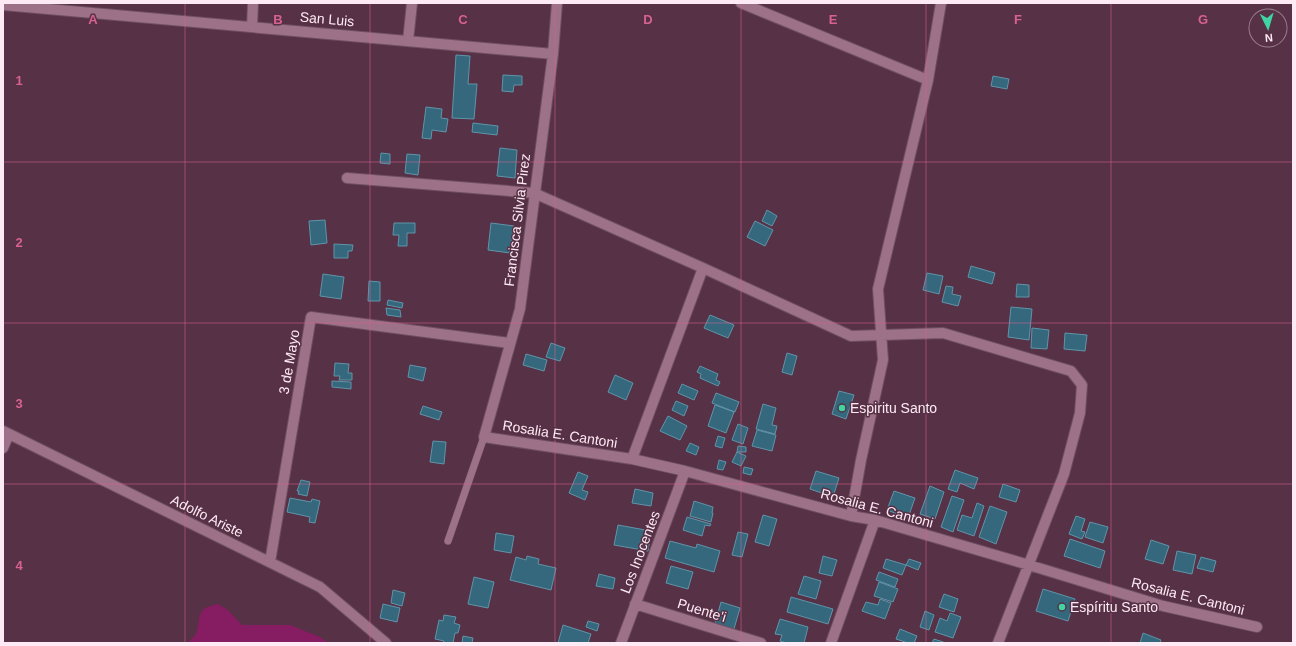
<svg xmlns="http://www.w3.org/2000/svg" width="1296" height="646" font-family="Helvetica,sans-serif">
<rect width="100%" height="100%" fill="#573146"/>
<path fill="#861c61" d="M218,604l10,6 14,15h48l30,12 9,6h-142c3,-3 7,-6 9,-9 6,-18 -2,-25 22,-30z"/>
<path fill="#35687c" stroke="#6094a9" d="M456,55l14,1 -2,28h9l-3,35 -22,-1z
M503,75l19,1v9h-8l-1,7 -11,-1z
M993,76l16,3 -2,10 -16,-3z
M426,107l16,2 -1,9 7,1 -2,13 -14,-2 -1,9 -9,-1z
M473,123l25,3 -1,9 -25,-3z
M500,148l17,2 -2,28 -18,-2z
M381,153l9,1v10l-10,-1z
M407,154l13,1 -2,20 -13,-2z
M767,210l10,6 -5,10 -10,-5z
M325,220l2,23 -16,2 -2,-24z
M755,221l18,9 -8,16 -18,-9z
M394,223h21v10h-8v13h-9l1,-11h-6z
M491,223l23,3 -4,27 -22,-3z
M334,244l19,1 -1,6h-4v7h-14z
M971,266l24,7 -3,11 -24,-7z
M927,273l16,3 -4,18 -16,-4z
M323,274l21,3 -3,22 -21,-3z
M369,281l11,1v19h-12z
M1017,284l12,1v12h-13z
M946,286l7,1 -1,7 9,2 -3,10 -16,-4z
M388,300l15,3 -1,5 -15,-3z
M1011,307l21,2 -3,31 -21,-3z
M386,308l14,2 1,7 -14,-2z
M710,315l24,10 -6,13 -24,-10z
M1032,328l17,2 -2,19 -16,-1z
M1065,333l22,2 -2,16 -21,-2z
M551,343l14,5 -5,13 -14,-4z
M787,353l10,3 -5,19 -10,-3z
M526,354l21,6 -3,11 -21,-6z
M335,363l14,1 -1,9h4v7h-13l1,-4h-6z
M410,365l16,3 -3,13 -15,-4z
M700,366l18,8 -2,6 4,2 -2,4 -18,-8 1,-4 -4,-2z
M615,375l18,8 -7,17 -18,-8z
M332,381l19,1v7l-19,-2z
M682,384l16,7 -4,9 -16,-7z
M839,391l15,4 -8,24 -14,-5z
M716,393l23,9 -4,10 -23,-9z
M676,401l12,5 -4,10 -12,-6z
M763,404l13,4 -4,17 5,1 -2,8 -19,-5z
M715,405l19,7 -8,21 -18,-7z
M423,406l19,6 -3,8 -19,-6z
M668,416l19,10 -7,14 -20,-9z
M738,424l10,4 -5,16 -11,-4z
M757,430l19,5 -4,16 -20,-5z
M718,436l7,2 -3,10 -7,-2z
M433,441l13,1 -2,22 -14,-2z
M690,443l9,4 -3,8 -10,-4z
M738,446l8,1v5h-9z
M737,452l9,4 -5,10 -9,-4z
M719,460l7,2 -3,8 -6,-1z
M744,467l9,2 -2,6 -8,-2z
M955,470l23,8 -4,11 -14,-6 -3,9 -9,-3z
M816,471l23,7 -6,19 -23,-8z
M578,472l10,4 -6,14 6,2 -3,8 -16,-7z
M301,480l9,2 -3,14 -9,-2 1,-3h-2z
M1003,484l17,6 -4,12 -17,-5z
M930,486l14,6 -9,27 -15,-5z
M635,489l18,4 -2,13 -19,-3z
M894,491l21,7 -7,20 -21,-8z
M952,496l12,4 -11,32 -12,-5z
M290,498l21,4 1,-3 8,2 -5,22 -6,-1 1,-5 -23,-5z
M694,501l19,6 -1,6h1l-2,9 -21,-6z
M977,503l7,3 -10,30 -17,-6 5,-15 10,3z
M990,506l17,6 -11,32 -17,-7z
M763,515l14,4 -8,27 -14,-4z
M1076,516l9,3 -4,12 4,1 -3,7 -13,-5z
M687,517l24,7 -1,2 -5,-1 -3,11 -19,-6z
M1090,522l18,5 -5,16 -18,-6z
M618,525l33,6 -3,20 -34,-6z
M738,532l10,2 -6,23 -10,-2z
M496,533l18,3 -3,17 -17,-3z
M1070,539l35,12 -5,17 -36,-12z
M1151,540l18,6 -6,18 -18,-5z
M670,541l26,7 1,-4 23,7 -6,21 -49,-14z
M1177,551l19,4 -4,19 -19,-4z
M527,556l12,3 -1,5 18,4 -5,22 -41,-10 6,-23 10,3z
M823,556l14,4 -5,16 -13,-3z
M1201,557l15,4 -3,11 -16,-4z
M886,559l20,6 -4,10 -19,-7z
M909,559l12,4 -3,7 -12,-5z
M671,566l22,6 -5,17 -22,-6z
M879,572l19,7 -3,8 -19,-7z
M599,574l16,4 -2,11 -17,-3z
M804,576l17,5 -5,18 -18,-5z
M474,577l20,5 -6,26 -20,-4z
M879,582l19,7 -5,13 -19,-6z
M1043,589l32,10 -7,22 -32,-10z
M393,590l12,3 -3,13 -11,-3z
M944,594l14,5 -4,13 -15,-5z
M791,597l42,12 -5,15 -41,-12z
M880,599l11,4 -6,16 -23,-8 4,-9 12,3z
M721,602l19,6 -6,21 -19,-5z
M383,604l17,4 -3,14 -17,-4z
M925,611l9,4 -5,15 -9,-3z
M950,613l11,4 -8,21 -18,-6 5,-14 7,3z
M444,615l12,2 -2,6 6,2 -2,8h-3l-2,10h-10l1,-2 -9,-2 4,-19 4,1z
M780,619l28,8 -4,16h-17l-7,-2 2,-6 -7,-1z
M588,621l11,3 -2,7 -11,-4z
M563,625l28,9 -3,9h-30z
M900,629l17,7 -3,7h-6l-12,-4z
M1143,633l18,7 -1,3h-20z
M463,636l10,2 -1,5h2h-12z
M934,639l12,4h-14z"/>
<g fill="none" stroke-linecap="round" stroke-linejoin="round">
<defs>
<path id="service" d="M448,541l36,-104"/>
<path id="minor" d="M557,3l-4,51 -33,255 -36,128 148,22 53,12 166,45 24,4 154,45 134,41 94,21
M741,3l187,77
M3,5l550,49
M252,27l1,-24
M408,41l4,-38
M347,178l187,15 169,75 148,68 92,-3 128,38 11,14 -2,28 -16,61 -66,169
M3,431l317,156 66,56
M3,448l6,-14
M632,459l71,-191
M851,516l10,-56 22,-100 -5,-71 50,-209 13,-77
M270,562l41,-245 198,26
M635,604l126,39
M621,643l64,-172
M831,643l44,-123"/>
</defs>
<use href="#service" stroke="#6e4f61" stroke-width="8"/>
<use href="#minor" stroke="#6e4f61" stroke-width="12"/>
<use href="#service" stroke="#9d7188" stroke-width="7"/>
<use href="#minor" stroke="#9d7188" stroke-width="10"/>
</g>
<path fill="none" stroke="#d76291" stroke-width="1" stroke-opacity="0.55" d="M185,3v640M370,3v640M555,3v640M741,3v640M926,3v640M1111,3v640M3,162h1290M3,323h1290M3,484h1290"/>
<g fill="#3fd4a2" stroke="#573146" stroke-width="1.5">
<circle cx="842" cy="408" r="4"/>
<circle cx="1062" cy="607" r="4"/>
</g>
<g text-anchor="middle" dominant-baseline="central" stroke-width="3" stroke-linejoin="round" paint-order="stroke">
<g font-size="14" fill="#feeaf4" stroke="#573146">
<text transform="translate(327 19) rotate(5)">San Luis</text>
<text transform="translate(517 220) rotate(-83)">Francisca Silvia Pirez</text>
<text transform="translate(289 362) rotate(-80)">3 de Mayo</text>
<text transform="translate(560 434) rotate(9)">Rosalia E. Cantoni</text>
<text transform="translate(877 508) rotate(15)">Rosalia E. Cantoni</text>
<text transform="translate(207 516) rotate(26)">Adolfo Ariste</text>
<text transform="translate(640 552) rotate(-69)">Los Inocentes</text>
<text transform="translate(1188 596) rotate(14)">Rosalia E. Cantoni</text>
<text transform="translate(702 610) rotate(17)">Puente'i</text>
</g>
<g font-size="14" fill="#feeaf4" stroke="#573146" text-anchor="start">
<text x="850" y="408">Espiritu Santo</text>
<text x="1070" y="607">Espíritu Santo</text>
</g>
</g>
<g font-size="13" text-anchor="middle" font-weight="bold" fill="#d76291" stroke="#573146" stroke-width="3" stroke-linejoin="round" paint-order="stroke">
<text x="93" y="24">A</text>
<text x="278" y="24">B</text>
<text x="463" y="24">C</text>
<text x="648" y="24">D</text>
<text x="833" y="24">E</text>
<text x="1018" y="24">F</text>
<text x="1203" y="24">G</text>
<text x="19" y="85">1</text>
<text x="19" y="247">2</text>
<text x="19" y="408">3</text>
<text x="19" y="570">4</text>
</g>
<rect width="1296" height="646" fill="none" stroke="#feeaf4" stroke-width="8"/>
<g transform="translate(1268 28) rotate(175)"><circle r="19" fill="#573146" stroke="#9a7b8c"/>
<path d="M0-3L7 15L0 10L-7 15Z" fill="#3fd4a2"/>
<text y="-6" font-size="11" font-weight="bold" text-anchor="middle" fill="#feeaf4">N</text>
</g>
</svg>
